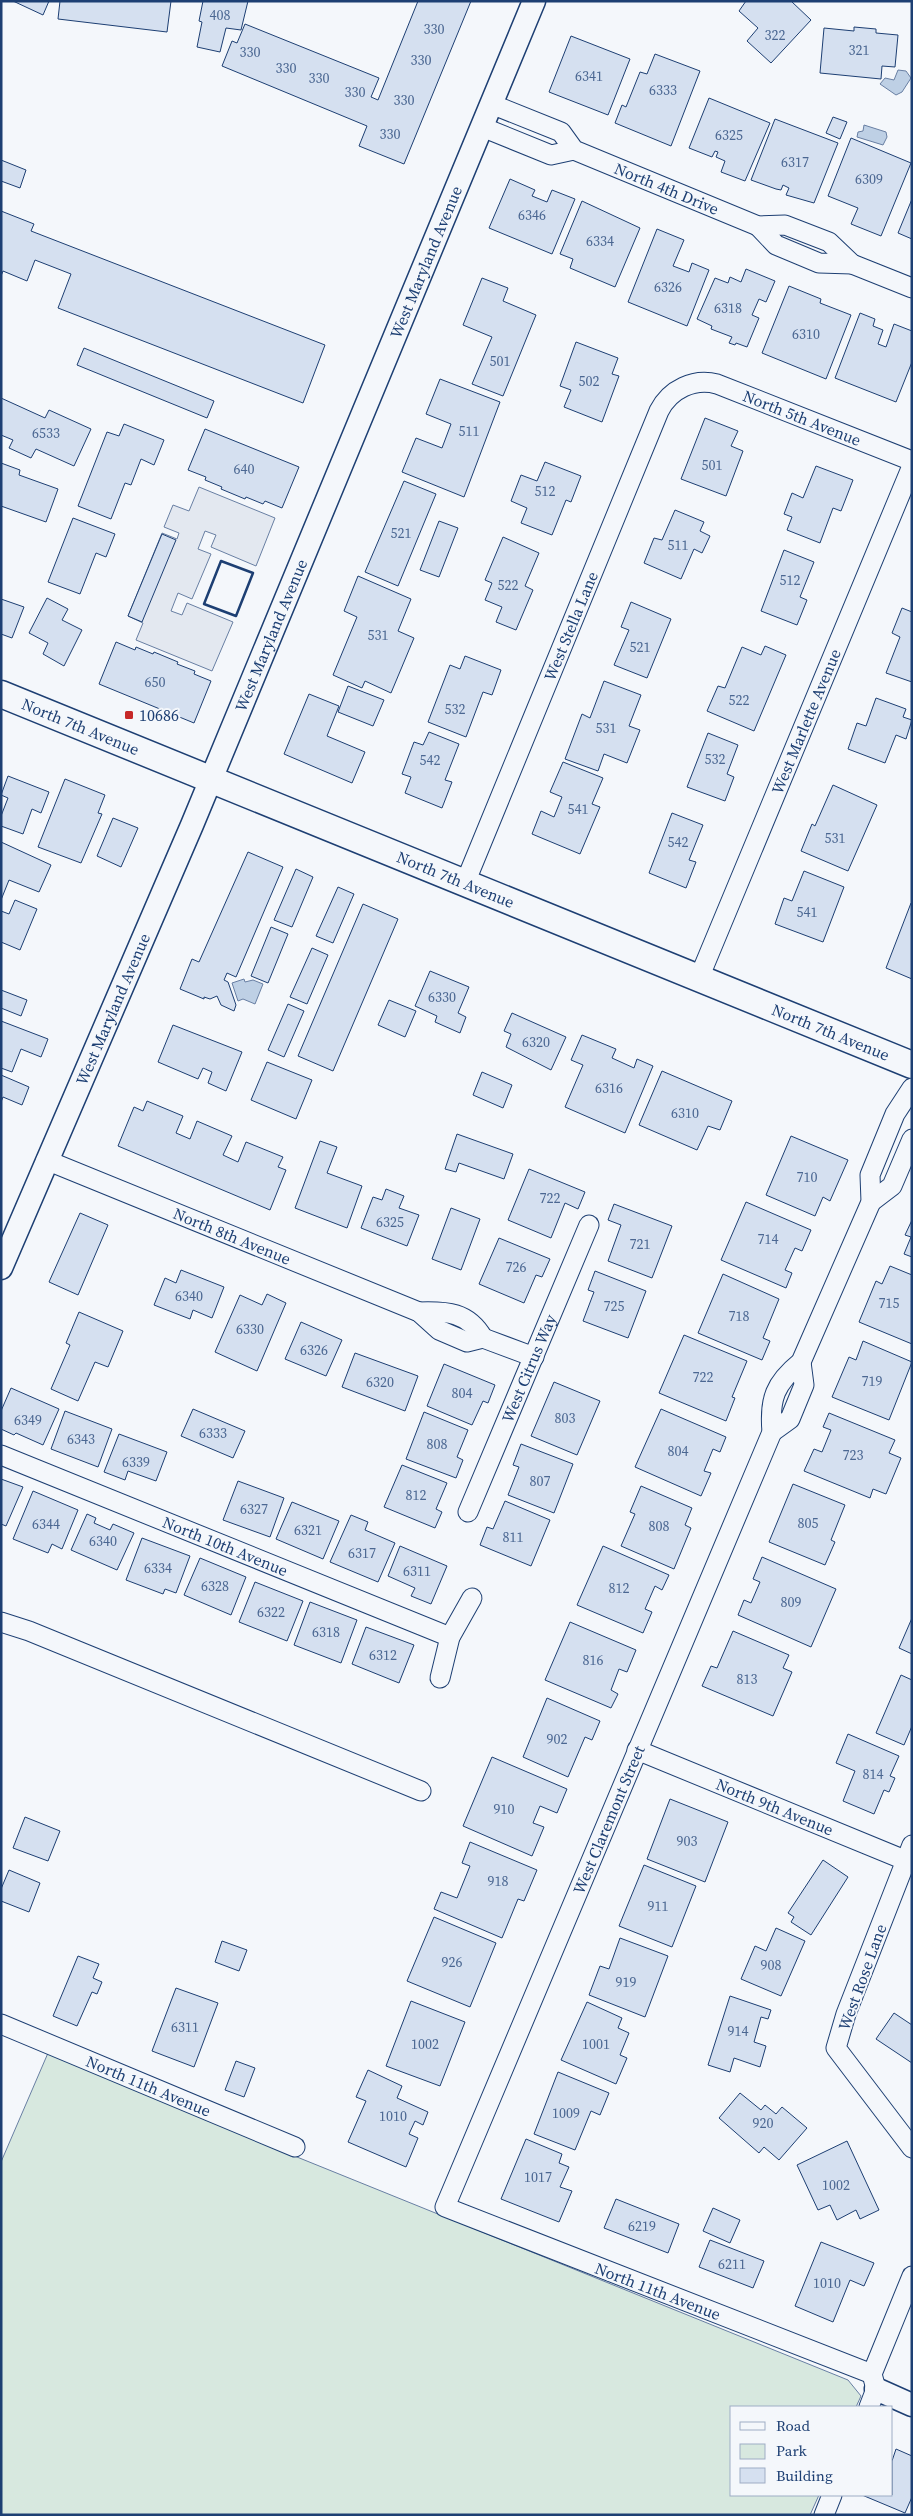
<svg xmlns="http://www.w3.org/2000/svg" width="913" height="2516" font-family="'Source Serif 4',serif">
<rect width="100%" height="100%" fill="#f4f7fb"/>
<path fill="#d7e8df" stroke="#687fa3" d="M48,2053l202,85 598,242 13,16 -5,11h-124v88h87l-9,20h-809v-353z"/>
<path fill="#e3e8f0" stroke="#687fa3" d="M199,487l76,31 -19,48 -45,-19 5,-12 -11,-4 -7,18 13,5 -19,45 -14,-6 -7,18 11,4 5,-12 46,19 -21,49 -76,-31 7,-17 -15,-7 34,-83 15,6 2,-6 -15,-6 9,-22 16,6z"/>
<path fill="#bed0e5" stroke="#687fa3" d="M898,70l8,1 5,7 -9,14 -6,3 -16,-11 5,-6 9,2z
M864,125l22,7 1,5 -4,8 -26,-8 1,-5 5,-1z
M244,979l1,3 8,-2 10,4 -8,20 -12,-5 -5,2 -6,-18z"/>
<path fill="#d5e0f0" stroke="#1d3f73" d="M13,1h36l-6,14z
M60,1h111l-4,31 -109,-13z
M203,1h45l-7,29 -15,-2 -6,24 -23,-5 5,-25 -3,-1z
M418,1h53l-67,163 -45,-18 8,-20 -145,-60 10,-25 5,2 8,-19 134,54 -8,19 7,3z
M746,1h45l20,19 -40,43 -24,-22 11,-13 -19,-17z
M854,27l22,2v4l22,2 -3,32 -13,-1 -1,13 -61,-6 4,-45 30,3z
M571,36l59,23 -22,56 -59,-23z
M655,54l45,17 -29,75 -56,-23 7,-18 4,2 14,-35 7,2z
M709,98l61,25 -25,58 -24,-9 4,-11 -9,-4 2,-5 -3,-1 -3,6 -23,-9z
M833,117l14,5 -7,17 -14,-6z
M775,119l63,24 -24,60 -28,-8 3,-7 -6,-3 -2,5 -5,-1 -25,-9z
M851,138l60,25 -30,73 -30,-12 7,-16 -30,-12z
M1,160l25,10 -6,18 -19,-7z
M510,179l25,11 -3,6 15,6 5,-12 23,9 -23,55 -63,-26z
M912,199v40l-14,-6z
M582,201l58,27 -25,59 -45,-19 3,-9 -13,-5z
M1,211l33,13 -3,7 294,114 -22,58 -245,-95 13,-34 -36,-14 -8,21 -24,-10 -2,5z
M657,229l27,11 -11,26 16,6 3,-9 17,7 -22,56 -59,-24z
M746,269l29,12 -9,21 -7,-3 -7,16 7,3 -12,29 -11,-4 -1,2 -6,-2 3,-6 -21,-8 1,-3 -15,-7 18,-41 13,5 2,-6 11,5z
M482,278l26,10 -5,13 33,14 -33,81 -31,-12 20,-47 -29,-12z
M789,286l32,13 -1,4 31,12 -25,64 -64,-26z
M860,313l15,6 -2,7 10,4 -5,14 8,3 8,-23 18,7v31l-16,40 -61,-24z
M576,342l42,16 -6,16 7,2 -17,46 -38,-15 7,-17 -11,-4z
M84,348l130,53 -7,17 -130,-53z
M440,379l60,23 -36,95 -62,-25 14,-34 26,10 9,-24 -25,-10z
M1,398l44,20 4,-8 42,19 -17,37 -38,-17 -5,9 -22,-10 4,-8 -12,-5z
M705,418l33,13 -7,15 12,5 -17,45 -45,-17z
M124,424l40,16 -10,25 -13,-6 -10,26 -6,-2 -14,36 -33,-13 29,-74 12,4z
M205,429l94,38 -17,41 -17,-7 -2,3 -17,-7 -1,2 -24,-10 1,-2 -17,-7 1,-3 -18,-7z
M545,462l36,14 -10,26 -5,-2 -14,35 -31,-12 6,-15 -16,-7 10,-26 16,6z
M1,463l19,7 -1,5 39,14 -12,33 -45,-16z
M816,466l37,14 -12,31 -8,-3 -13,35 -33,-13 5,-13 -8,-3 8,-21 11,5z
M404,481l32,13 -38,92 -33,-14z
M675,510l29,12 -4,9 10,5 -8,17 -8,-4 -13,30 -37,-16 10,-25 8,2z
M73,518l42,16 -9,23 -10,-4 -16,41 -32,-12z
M439,521l19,7 -19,49 -19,-7z
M162,534l14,6 -34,82 -14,-6z
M503,537l36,16 -14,33 8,4 -17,40 -20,-8 6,-15 -17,-7 7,-17 -7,-3z
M784,550l30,12 -14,35 7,3 -10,25 -36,-14z
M358,576l53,23 -13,32 16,7 -23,55 -26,-12 -3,7 -29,-13 24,-58 -13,-6z
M47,598l21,11 -6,11 20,10 -18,36 -21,-12 5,-11 -19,-10z
M1,599l23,8 -12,31 -11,-4z
M631,602l40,17 -24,59 -33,-13 15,-35 -8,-3z
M902,608l10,4v70l-26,-9 14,-36 -8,-4z
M116,642l19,8 1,-3 17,7 1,-2 24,10 -1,2 18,7 -1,3 17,7 -17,42 -95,-39z
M765,646l21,9 -32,76 -47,-20 11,-25 7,2 17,-41 19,8z
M465,656l36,14 -9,25 -9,-3 -17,45 -38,-15 22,-57 10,4z
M604,681l37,14 -12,31 11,4 -13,33 -23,-9 -6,17 -33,-12 17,-45 8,4z
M348,686l36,14 -11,26 -35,-14z
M309,694l30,12 -12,30 38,16 -13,31 -68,-29z
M876,698l30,11 -3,8 9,3 -6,19 -10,-4 -11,28 -37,-14 9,-26 9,3z
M429,732l30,12 -14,36 7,2 -10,26 -37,-15 6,-16 -9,-3 12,-32 9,3z
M708,733l30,12 -11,29 7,3 -9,24 -38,-14z
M563,762l40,16 -11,26 8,3 -20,47 -48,-20 9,-23 13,6 8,-20 -12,-5z
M8,776l41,16 -8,21 -9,-4 -9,25 -22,-8v-10l7,-18 -7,-3z
M65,779l40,16 -7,18 4,1 -21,49 -43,-16z
M833,785l44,20 -29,66 -47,-20 11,-27 3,2z
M672,813l31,12 -14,35 7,2 -10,26 -37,-15z
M113,818l25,10 -17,39 -24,-11z
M1,842l50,23 -12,27 -30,-12 -8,20z
M248,852l35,15 -47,110 -9,-4 -3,7 4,2 8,23 -2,6 -13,-6 -4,-9 -7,3 -6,-2v2l-24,-10 12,-30 7,3z
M296,869l17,8 -21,50 -18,-7z
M804,871l40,16 -21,55 -48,-18 9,-26 8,3z
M338,887l16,7 -21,49 -17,-7z
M15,900l22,9 -17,41 -19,-8v-31l8,3z
M911,903l1,1v75l-26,-11z
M363,904l35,15 -65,152 -35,-15z
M271,927l17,7 -20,49 -17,-7z
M312,948l16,7 -21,49 -17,-7z
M430,971l39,16 -11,26 8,4 -6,16 -25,-11 2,-6 -22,-10z
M1,990l26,10 -6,16 -20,-8z
M389,1000l27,11 -11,26 -27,-12z
M288,1004l16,7 -20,46 -16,-7z
M512,1013l54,24 -15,33 -45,-23 5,-13 -7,-3z
M1,1021l47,18 -7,18 -20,-8 -9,23 -11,-4z
M173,1025l69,27 -16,39 -18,-8 4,-11 -9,-4 -5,11 -40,-17z
M582,1035l34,14 -4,9 22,10 3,-9 16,7 -28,67 -60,-26 18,-42 -12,-5z
M267,1062l45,18 -16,39 -45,-19z
M662,1071l70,30 -12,29 -12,-4 -11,24 -58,-25z
M482,1072l30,13 -9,23 -30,-13z
M1,1075l28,12 -7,18 -19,-8 -2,5z
M147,1101l36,15 -7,17 14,6 7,-18 35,15 -9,19 15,7 8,-20 37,15 -5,10 8,3 -16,40 -152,-64 16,-39 9,4z
M457,1134l56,20 -9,25 -45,-16 -3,9 -11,-3z
M791,1136l57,24 -18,41 -7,-4 -8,19 -49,-21z
M320,1141l17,6 -10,26 35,13 -15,42 -52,-20z
M529,1169l56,23 -7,17 -13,-6 -14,35 -43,-18z
M386,1189l18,7 -5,12 20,7 -12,31 -46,-18 12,-31 9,3z
M746,1202l65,28 -9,21 -7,-3 -10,22 7,3 -6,15 -65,-28z
M614,1204l58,22 -20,52 -44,-17 13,-36 -13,-5z
M451,1208l29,11 -19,51 -29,-11z
M80,1213l28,12 -30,70 -29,-13z
M912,1220v37l-8,-3 7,-17 -6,-2z
M499,1238l51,21 -8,18 -6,-2 -12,28 -45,-19z
M890,1266l22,9v69l-53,-22 17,-41 6,3z
M181,1270l43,17 -12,31 -19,-8 -3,9 -36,-14 11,-27 11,5z
M595,1271l51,20 -18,47 -45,-17 11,-29 -6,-2z
M723,1274l56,25 -16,39 7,3 -8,19 -64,-27z
M267,1294l19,9 -29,68 -42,-19 25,-57 22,10z
M79,1312l44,19 -15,36 -13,-5 -17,39 -27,-12 19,-44 -4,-2z
M301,1322l41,18 -16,36 -41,-17z
M684,1335l63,26 -15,36 3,1 -9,23 -67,-28z
M863,1341l49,21 -23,58 -57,-23 17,-40 7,3z
M355,1353l63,23 -13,35 -63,-24z
M444,1364l51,21 -7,18 -5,-2 -11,24 -45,-19z
M554,1382l46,19 -23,54 -46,-19z
M11,1388l48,21 -16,36 -27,-12 -2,2 -13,-6v-18z
M193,1409l52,22 -12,27 -52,-22z
M661,1409l65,28 -6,15 -7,-3 -9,22 7,2 -10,23 -66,-29z
M65,1411l47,18 -14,38 -47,-18z
M424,1412l44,18 -11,27 6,3 -7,18 -50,-19z
M829,1413l66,27 -6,13 12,5 -15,36 -13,-5 -3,9 -66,-27 10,-22 8,3 9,-22 -8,-3z
M119,1434l48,18 -11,29 -28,-10 -3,9 -21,-8z
M521,1444l52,20 -19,49 -46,-18 11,-28 -6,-2z
M402,1465l45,18 -11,26 6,3 -7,16 -51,-21z
M1,1479l22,8 -17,39 -5,-2z
M238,1481l46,17 -14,39 -47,-17z
M793,1484l52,21 -14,35 4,2 -10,23 -56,-23z
M641,1486l51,22 -7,17 6,3 -17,41 -53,-23 14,-32 -5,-2z
M33,1491l45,19 -16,39 -10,-5 -4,9 -35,-14z
M505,1501l45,19 -19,46 -51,-21 7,-18 6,2z
M292,1502l47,19 -16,38 -47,-20z
M87,1514l9,4 -2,5 16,7 3,-6 21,9 -17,37 -46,-20z
M351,1515l17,7 -3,8 30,13 -17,39 -48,-20z
M142,1538l48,18 -14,37 -11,-4 -2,5 -37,-14z
M400,1546l47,20 -16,38 -20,-8 4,-8 -27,-12z
M603,1546l66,29 -7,15 -7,-4 -10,23 7,3 -9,21 -66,-28z
M762,1557l74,32 -25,58 -73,-32 6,-15 7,3 9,-21 -7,-3z
M200,1558l46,19 -15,38 -47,-20z
M255,1582l48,19 -16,40 -48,-19z
M310,1602l47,18 -16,43 -47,-18z
M912,1618v36l-13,-6z
M570,1622l66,28 -9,22 -8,-3 -8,21 7,4 -7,14 -66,-28z
M366,1627l48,18 -15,38 -47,-19z
M733,1631l56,24 -6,13 9,4 -19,44 -71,-30 9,-20 6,2z
M901,1675l11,5v46l-8,19 -28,-12z
M547,1698l53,23 -8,19 -7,-3 -17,40 -45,-20z
M848,1734l51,22 -9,20 5,2 -6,14 -5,-2 -10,24 -31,-13 12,-30 -19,-8z
M492,1757l75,32 -10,24 -17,-7 -7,17 11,4 -12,29 -69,-30z
M670,1799l58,23 -23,60 -58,-23z
M25,1817l35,14 -12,30 -35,-13z
M470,1842l67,28 -13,31 -6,-2 -16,39 -68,-29 7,-17 16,6 13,-32 -8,-3z
M823,1860l25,17 -37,58 -20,-13 3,-5 -6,-4z
M644,1865l52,21 -24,61 -53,-21z
M9,1870l31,13 -11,29 -28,-11v-12z
M434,1917l62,26 -26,64 -63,-26z
M776,1928l29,13 -24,55 -40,-17 14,-33 11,5z
M620,1938l48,18 -23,61 -56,-22 11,-29 9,3z
M222,1941l25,9 -8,21 -24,-9z
M78,1956l21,8 -6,14 9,4 -5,12 -5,-2 -15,34 -24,-10z
M176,1988l42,15 -24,64 -42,-16z
M730,1996l41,14 -3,9 -7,-2 -7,25 12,4 -6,21 -26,-9 -4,14 -22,-7z
M411,2001l54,21 -25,64 -54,-20z
M587,2002l35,16 -4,10 11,5 -9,22 7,3 -11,26 -55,-24z
M894,2013l18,12v38l-36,-24z
M236,2061l19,7 -11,29 -19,-7z
M368,2070l34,16 -5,12 31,14 -5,13 -8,-4 -6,13 9,4 -12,29 -58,-25 18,-41 -10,-4z
M558,2072l51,21 -9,22 -9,-4 -16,39 -41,-16z
M740,2093l21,17 4,-5 11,9 6,-7 25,21 -28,32 -15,-13 -5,6 -40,-35z
M526,2139l36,15 -3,9 10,4 -9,20 12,4 -13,31 -58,-23z
M847,2141l32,69 -19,9 -4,-9 -19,10 -7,-15 -12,5 -21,-45z
M616,2199l63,25 -11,29 -64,-25z
M713,2208l27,12 -10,23 -27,-12z
M710,2240l54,21 -11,27 -54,-21z
M821,2242l53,21 -10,23 -14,-6 -17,42 -38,-16z
M896,2449l16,7v41l-7,16 -43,-18h30v-34z"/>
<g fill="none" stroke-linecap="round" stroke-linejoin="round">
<defs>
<g id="minor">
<path id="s1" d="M491,104l70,28 13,18 184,76 27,-1 44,17 23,22 60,24"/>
<path d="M482,127l69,28 23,-5"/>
<path d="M758,226l18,19 43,18 33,1"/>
<path id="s2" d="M465,883l194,-472c11,-22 35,-33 58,-27l195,77"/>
<path id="s3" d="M699,978l213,-512"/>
<path id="s4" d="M46,1160l373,152 20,18 28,12 16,-4 51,19"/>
<path d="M871,1202l21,-16 20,-47"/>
<path d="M419,1312c28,-1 49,0 64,26"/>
<path d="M772,1432l18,-13 14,-34 -3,-23"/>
<path id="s5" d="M1,1455l449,182"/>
<path id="s6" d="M468,1512l121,-287"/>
<path d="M1,1622l28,9 392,160"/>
<path d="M440,1678l10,-41 22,-39"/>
<path id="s7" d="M637,1750l275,113"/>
<path d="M912,1845l-66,169 -10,34 76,100"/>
<path id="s8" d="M1,2024l294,123"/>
<path id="s9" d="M872,2374l-427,-167 327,-775c-3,-33 3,-49 29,-70l70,-160 -1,-27 25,-61 17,-26"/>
<path d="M869,2407l7,-18 -4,-15 40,-98"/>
<path d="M824,2515l8,-20"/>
</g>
<g id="tertiary">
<path id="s10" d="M1,1268l191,-443 342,-824"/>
<path d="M876,2389l36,16"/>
</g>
<g id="secondary">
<path id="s11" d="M1,694l911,371"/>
</g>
</defs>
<use href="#minor" stroke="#1d3f73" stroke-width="21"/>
<use href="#tertiary" stroke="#1d3f73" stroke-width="25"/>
<use href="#secondary" stroke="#1d3f73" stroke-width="29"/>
<use href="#minor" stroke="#f4f7fb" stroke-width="19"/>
<use href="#tertiary" stroke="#f4f7fb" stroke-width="22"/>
<use href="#secondary" stroke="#f4f7fb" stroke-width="26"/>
<path stroke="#1d3f73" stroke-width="2.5" d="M221,561l32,12 -17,43 -32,-12z"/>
</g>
<rect fill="#c62828" stroke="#f4f7fb" stroke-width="2" x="124" y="710" width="10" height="10" rx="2.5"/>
<g text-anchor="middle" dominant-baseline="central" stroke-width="4" stroke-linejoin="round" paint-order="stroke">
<g font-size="14" fill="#4b6792">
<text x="220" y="15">408</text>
<text x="434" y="29">330</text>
<text x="775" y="35">322</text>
<text x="859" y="50">321</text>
<text x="250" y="52">330</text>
<text x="421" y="60">330</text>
<text x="286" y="68">330</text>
<text x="589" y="76">6341</text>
<text x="319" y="78">330</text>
<text x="663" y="90">6333</text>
<text x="355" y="92">330</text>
<text x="404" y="100">330</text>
<text x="390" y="134">330</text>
<text x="729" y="135">6325</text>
<text x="795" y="162">6317</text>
<text x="869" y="179">6309</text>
<text x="532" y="215">6346</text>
<text x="600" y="241">6334</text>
<text x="668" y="287">6326</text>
<text x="728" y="308">6318</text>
<text x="806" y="334">6310</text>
<text x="500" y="361">501</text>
<text x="589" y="381">502</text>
<text x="469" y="431">511</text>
<text x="46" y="433">6533</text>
<text x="712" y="465">501</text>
<text x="244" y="469">640</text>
<text x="545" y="491">512</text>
<text x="401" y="533">521</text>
<text x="678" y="545">511</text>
<text x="790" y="580">512</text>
<text x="508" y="585">522</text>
<text x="378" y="635">531</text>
<text x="640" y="647">521</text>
<text x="155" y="682">650</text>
<text x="739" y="700">522</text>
<text x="455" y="709">532</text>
<text x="606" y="728">531</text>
<text x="715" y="759">532</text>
<text x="430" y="760">542</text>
<text x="578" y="809">541</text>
<text x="835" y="838">531</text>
<text x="678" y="842">542</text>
<text x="807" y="912">541</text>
<text x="442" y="997">6330</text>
<text x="536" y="1042">6320</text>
<text x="609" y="1088">6316</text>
<text x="685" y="1113">6310</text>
<text x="807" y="1177">710</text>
<text x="550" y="1198">722</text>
<text x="390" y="1222">6325</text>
<text x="768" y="1239">714</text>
<text x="640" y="1244">721</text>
<text x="516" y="1267">726</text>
<text x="189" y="1296">6340</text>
<text x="889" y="1303">715</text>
<text x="614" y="1306">725</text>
<text x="739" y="1316">718</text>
<text x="250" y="1329">6330</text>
<text x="314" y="1350">6326</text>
<text x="703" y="1377">722</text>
<text x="872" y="1381">719</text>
<text x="380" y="1382">6320</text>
<text x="462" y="1393">804</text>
<text x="565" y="1418">803</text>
<text x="28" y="1420">6349</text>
<text x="213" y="1433">6333</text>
<text x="81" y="1439">6343</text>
<text x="437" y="1444">808</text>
<text x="678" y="1451">804</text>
<text x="853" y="1455">723</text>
<text x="136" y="1462">6339</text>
<text x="540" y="1481">807</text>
<text x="416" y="1495">812</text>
<text x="254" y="1509">6327</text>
<text x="808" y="1523">805</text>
<text x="46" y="1524">6344</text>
<text x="659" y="1526">808</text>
<text x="308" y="1530">6321</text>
<text x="513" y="1537">811</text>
<text x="103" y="1541">6340</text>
<text x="362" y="1553">6317</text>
<text x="158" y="1568">6334</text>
<text x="417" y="1571">6311</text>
<text x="215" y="1586">6328</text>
<text x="619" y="1588">812</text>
<text x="791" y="1602">809</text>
<text x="271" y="1612">6322</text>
<text x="326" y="1632">6318</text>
<text x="383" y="1655">6312</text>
<text x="593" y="1660">816</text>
<text x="747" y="1679">813</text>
<text x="557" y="1739">902</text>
<text x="873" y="1774">814</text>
<text x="504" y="1809">910</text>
<text x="687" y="1841">903</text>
<text x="498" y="1881">918</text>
<text x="658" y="1906">911</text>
<text x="452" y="1962">926</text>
<text x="771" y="1965">908</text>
<text x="626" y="1982">919</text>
<text x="185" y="2027">6311</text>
<text x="738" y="2031">914</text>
<text x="425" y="2044">1002</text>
<text x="596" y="2044">1001</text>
<text x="566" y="2113">1009</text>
<text x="393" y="2116">1010</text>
<text x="763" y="2123">920</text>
<text x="538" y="2177">1017</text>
<text x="836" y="2185">1002</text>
<text x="642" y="2226">6219</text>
<text x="732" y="2264">6211</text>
<text x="827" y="2283">1010</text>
</g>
<g font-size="16" fill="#1d3f73" stroke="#f4f7fb">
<text stroke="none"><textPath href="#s1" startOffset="198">North 4th Drive</textPath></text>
<text stroke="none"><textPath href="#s10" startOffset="1092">West Maryland Avenue</textPath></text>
<text stroke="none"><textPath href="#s2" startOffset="671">North 5th Avenue</textPath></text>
<text stroke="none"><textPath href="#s2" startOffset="278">West Stella Lane</textPath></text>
<text stroke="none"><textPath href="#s10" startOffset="688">West Maryland Avenue</textPath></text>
<text stroke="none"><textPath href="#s3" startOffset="278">West Marlette Avenue</textPath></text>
<text stroke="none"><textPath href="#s11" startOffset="86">North 7th Avenue</textPath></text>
<text stroke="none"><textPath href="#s11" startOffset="491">North 7th Avenue</textPath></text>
<text stroke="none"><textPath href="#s10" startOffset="282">West Maryland Avenue</textPath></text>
<text stroke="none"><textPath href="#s11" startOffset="896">North 7th Avenue</textPath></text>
<text stroke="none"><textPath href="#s4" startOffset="201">North 8th Avenue</textPath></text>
<text stroke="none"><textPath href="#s6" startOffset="156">West Citrus Way</textPath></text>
<text stroke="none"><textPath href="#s5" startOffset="242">North 10th Avenue</textPath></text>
<text stroke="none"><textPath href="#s7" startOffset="149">North 9th Avenue</textPath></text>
<text stroke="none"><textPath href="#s9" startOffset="879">West Claremont Street</textPath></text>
<text transform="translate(862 1977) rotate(-70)">West Rose Lane</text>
<text stroke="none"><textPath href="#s8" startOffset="160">North 11th Avenue</textPath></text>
<text transform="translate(658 2291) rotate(21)">North 11th Avenue</text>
</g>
<g font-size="16" fill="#1d3f73" stroke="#f4f7fb" text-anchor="start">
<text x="139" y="715">10686</text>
</g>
</g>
<rect width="913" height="2516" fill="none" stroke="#1d3f73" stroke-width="5"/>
<rect x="730" y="2406" width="162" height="90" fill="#f4f7fb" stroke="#9eadc5"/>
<rect x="740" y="2422" width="25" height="8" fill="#f4f7fb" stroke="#9eadc5"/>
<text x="776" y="2431" font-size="15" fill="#1d3f73">Road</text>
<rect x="740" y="2444" width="25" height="15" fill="#d7e8df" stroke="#9eadc5"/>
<text x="776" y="2456" font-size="15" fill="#1d3f73">Park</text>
<rect x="740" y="2468" width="25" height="15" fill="#d5e0f0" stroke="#9eadc5"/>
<text x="776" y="2481" font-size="15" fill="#1d3f73">Building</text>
</svg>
